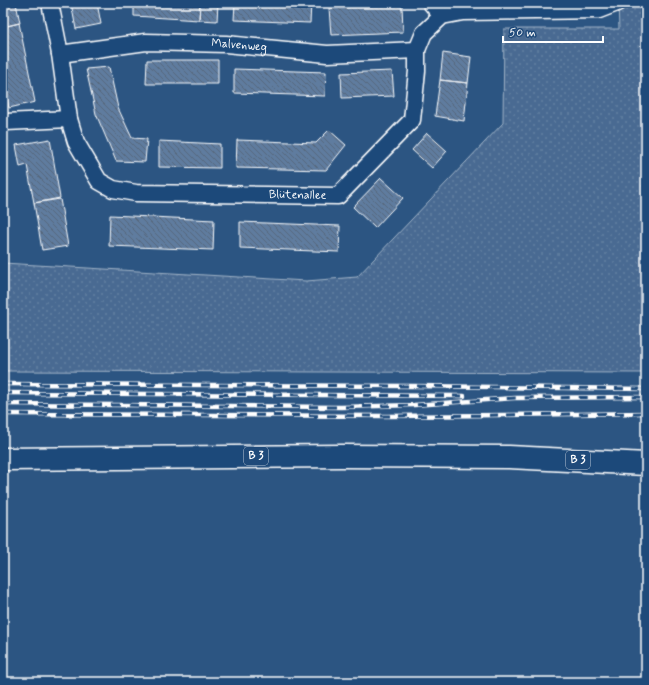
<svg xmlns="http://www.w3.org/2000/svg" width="649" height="685" font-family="Mynerve,sans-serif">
<defs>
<pattern id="park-dots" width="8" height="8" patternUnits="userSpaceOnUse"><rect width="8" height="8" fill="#486b92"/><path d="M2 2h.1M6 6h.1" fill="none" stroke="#6381a2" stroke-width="1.8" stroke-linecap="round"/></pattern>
<pattern id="building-back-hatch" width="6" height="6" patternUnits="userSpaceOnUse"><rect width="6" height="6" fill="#5e7c9f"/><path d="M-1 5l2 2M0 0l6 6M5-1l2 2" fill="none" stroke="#56667a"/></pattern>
</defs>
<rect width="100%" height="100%" fill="#2c5582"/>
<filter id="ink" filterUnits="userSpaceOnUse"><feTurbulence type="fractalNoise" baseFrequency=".025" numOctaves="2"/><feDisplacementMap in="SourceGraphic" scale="8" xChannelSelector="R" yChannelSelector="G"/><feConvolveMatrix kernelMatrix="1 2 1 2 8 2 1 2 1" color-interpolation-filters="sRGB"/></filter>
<g filter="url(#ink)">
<path fill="#3b618b" d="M3,203l5,33 -1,11 -4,6z"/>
<path fill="url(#park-dots)" stroke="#a4b5c8" d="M618,3h28v370l-643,-2v-108l303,18 51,-4 146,-154 1,-94h115z"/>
<path fill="url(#building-back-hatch)" stroke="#fff" d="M3,3h13l4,20 -17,4z
M71,3h26l4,21 -25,5z
M134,3h66l-1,17 -65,-4z
M200,3h18l-1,18 -18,-1z
M235,3h76l-1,20 -76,-3z
M402,5l1,27 -72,3 -2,-27z
M19,23l16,79 -26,6 -6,-28v-53z
M443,53l28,4 -3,26 -28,-3z
M147,60h71v24h-72z
M109,67l9,41 14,30 15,1 -2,23 -29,-1 -20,-47 -10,-45z
M234,69l92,3 -1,24 -91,-3z
M392,71l2,25 -52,2 -1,-25z
M440,80l28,3 -4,38 -29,-5z
M329,130l17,15 -20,25 -90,-2 1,-28 79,3z
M427,133l20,18 -15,17 -20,-18z
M50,139l10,59 -26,5 -7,-38 -7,2 -4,-22z
M159,141l61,3v24l-61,-1z
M381,178l22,20 -28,30 -22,-21z
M60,199l8,47 -26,4 -8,-47z
M110,215l104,5 -1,30 -104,-4z
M240,222l100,4 -1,26 -99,-4z"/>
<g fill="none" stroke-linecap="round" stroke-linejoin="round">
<defs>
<g id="street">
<path id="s1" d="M50,3l10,51 9,65 7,23 23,39 14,8 23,4 202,3 74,-76 5,-49v-21l7,-17 18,-17 21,-4 136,-2 18,-7"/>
<path d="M431,3l11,13"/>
<path id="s2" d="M60,54l86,-12 80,2 101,10 90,-4"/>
<path d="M3,121l3,1 63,-3"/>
</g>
<path id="primary" d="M3,459l339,-3 167,1 137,7"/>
</defs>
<use href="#street" stroke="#fff" stroke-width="19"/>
<use href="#primary" stroke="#fff" stroke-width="25"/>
<use href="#street" stroke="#1f4a7a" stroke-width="16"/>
<use href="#primary" stroke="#1f4a7a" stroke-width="22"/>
<defs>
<path id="rail" d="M3,384l412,2 231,3
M3,393l461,3
M3,404l338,3 73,-2 101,-7 131,-1
M3,414l384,2 118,-1 141,-2"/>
</defs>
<use href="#rail" stroke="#fff" stroke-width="4.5"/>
<use href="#rail" stroke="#1f4a7a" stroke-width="3" stroke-dasharray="9" stroke-linecap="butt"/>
</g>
</g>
<g text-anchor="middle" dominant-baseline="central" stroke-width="3" stroke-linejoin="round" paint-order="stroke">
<g fill="#1f4a7a" stroke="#bcc9d7" stroke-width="1">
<rect x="244" y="447" width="24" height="18" rx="3"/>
<rect x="566" y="451" width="24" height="18" rx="3"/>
</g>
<g font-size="11" font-weight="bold" fill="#fff">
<text x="256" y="456">B 3</text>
<text x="578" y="460">B 3</text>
</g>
<g font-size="12" fill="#fff" stroke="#1f4a7a">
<text stroke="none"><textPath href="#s2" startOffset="180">Malvenweg</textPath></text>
<text stroke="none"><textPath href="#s1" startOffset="388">Blütenallee</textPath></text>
</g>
</g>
<rect width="649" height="685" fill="none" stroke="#1f4a7a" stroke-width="16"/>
<rect x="8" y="8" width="633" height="669" fill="none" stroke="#fff" stroke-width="1.5" filter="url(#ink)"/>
<path d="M503 36v6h100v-6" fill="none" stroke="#ffffff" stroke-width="2"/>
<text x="509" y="36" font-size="12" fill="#ffffff" stroke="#1f4a7a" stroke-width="3" paint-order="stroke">50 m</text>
</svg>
